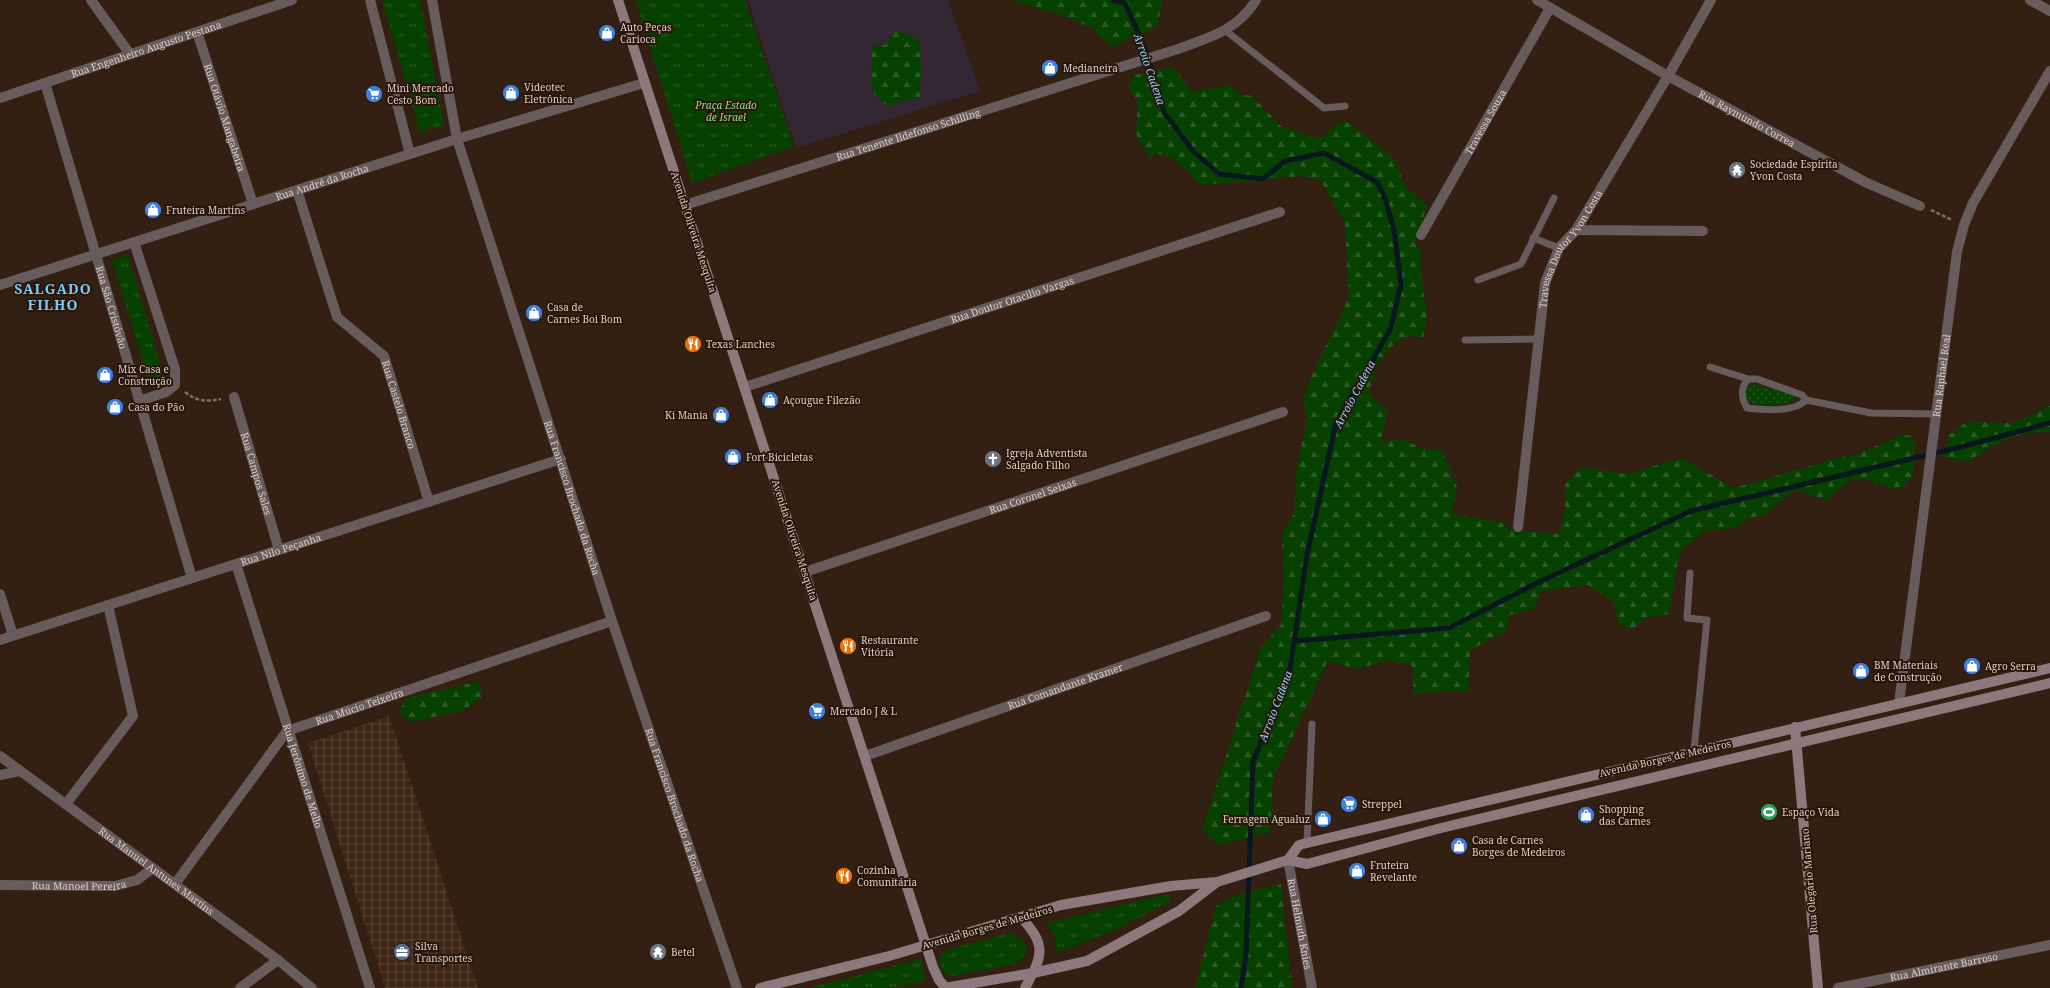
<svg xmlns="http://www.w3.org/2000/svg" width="2050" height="988" font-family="'Noto Serif',serif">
<defs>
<pattern id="industrial-grid" width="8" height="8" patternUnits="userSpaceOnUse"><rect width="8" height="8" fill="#3f2615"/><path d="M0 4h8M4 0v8" fill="none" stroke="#5a4436"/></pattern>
<pattern id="grass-dots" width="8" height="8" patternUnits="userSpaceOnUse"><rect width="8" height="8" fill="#064100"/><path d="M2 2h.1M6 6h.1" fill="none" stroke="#2a5b24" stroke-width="1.8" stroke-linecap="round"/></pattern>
<pattern id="forest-firs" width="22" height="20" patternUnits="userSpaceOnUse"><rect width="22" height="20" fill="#064100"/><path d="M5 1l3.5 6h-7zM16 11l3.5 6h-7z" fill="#2a5b24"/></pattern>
<pattern id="park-tufts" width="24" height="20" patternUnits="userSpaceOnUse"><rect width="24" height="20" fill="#064100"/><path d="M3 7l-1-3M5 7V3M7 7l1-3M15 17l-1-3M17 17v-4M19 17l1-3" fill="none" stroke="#2a5b24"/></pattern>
</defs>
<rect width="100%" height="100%" fill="#332013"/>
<path fill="url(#industrial-grid)" d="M389,716l89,272h-93l-77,-245z"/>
<path fill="#342734" d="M748,0h200l32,91 -184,57z"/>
<path fill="url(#grass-dots)" d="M1751,385l23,3 23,9c-9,10 -40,10 -51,4v-13z"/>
<path fill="url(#forest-firs)" d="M1010,0h153l-6,26 -45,21 -20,-19 -30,-13z
M895,31l11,2 14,8 1,25 -1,31 -32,9 -13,-11 -3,-7 -1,-36 6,-8 8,1z
M1173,67l19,25 38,-7 10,9 12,2 29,30 38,13 21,-17h8l46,36 11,28 22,20 -12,37 7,8 -2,13 7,56 -4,18c-4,0 -8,-2 -12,-2 -23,2 -41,39 -41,59l18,16 -8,32 22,-4 22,10 18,1 15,37 -5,27 52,9 5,7 51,4 5,-26v-23l15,-18 48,7 53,-16 53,30 115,-33h7l47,-21 7,2 5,6 -2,33 -10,12 -9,2 -27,-9 -15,-2 -25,23 -31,-12 -31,26 -17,3 -13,10 -32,3 -24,22 -10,61 -24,4 -12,11 -14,-4 -5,-23 -26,-17 -47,6 -8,18 -23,6 -4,16 -36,19 -2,41 -54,2 -2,-28 -25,-5 -29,9 -30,-8 -55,117 -3,54 -51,13 -17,-15 59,-183 20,-22 3,-46 -2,-44 12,-21 2,-40 11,-56 -4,-23 46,-98 -4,-74 -24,-43 -20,-4 -99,9 -31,-28 -17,-4 -3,6 -15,-25 2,-33 -9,-12 1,-7 5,-7z
M2050,406v26c-39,0 -51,10 -83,30l-22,-5 4,-22 18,-13 47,1z
M479,681l3,16 -20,14 -51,11 -13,-9 9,-15z
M1281,884l11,104h-97l21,-82 23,-12z"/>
<path fill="url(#park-tufts)" d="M382,0h38l24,125 -24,7z
M636,0h109l49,146 -102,37z
M128,255l36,121 -15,5 -37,-121z
M1168,894l3,7 -56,29 -59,23 -1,-18 -9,-12z
M1010,933l14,8 3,10 -9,12 -65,13 -11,-5 -3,-13 7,-8z
M921,959l5,22 -35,7h-82z"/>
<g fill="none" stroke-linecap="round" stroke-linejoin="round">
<path stroke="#09171e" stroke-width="5" d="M1113,0l12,3 20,45 19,64 29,39 26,23 44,5 22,-18 39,-8 53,29 8,16 9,32 7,55 -11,45 -54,93 -29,132 -17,114 -37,93 -7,193 -5,33
M1295,641l154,-13 90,-46 152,-71 274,-65 85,-23"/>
<path stroke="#7f6e64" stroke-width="2.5" stroke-dasharray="4 2" stroke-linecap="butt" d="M1931,210l21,10
M185,392c11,9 21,10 36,7"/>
<path stroke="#675b5d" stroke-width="7" d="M1226,31l98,77 21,-2
M1533,238l26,10
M1478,280l43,-16 33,-66
M1465,340l74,-1
M1710,367l38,12
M1806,400c-12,13 -43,10 -59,8 -6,-11 -7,-19 1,-29h9l45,16 4,5 65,13 65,1
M1690,573l-3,45 20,2 -13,130
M1307,843l5,-119"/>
<g stroke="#675b5d" stroke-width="10">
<path d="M91,0l39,54"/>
<path d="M370,0l40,154"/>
<path id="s1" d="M432,0l25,139 155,482 125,367"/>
<path id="s2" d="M1537,0l131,76 199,107 53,23"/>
<path d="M2030,0l20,11"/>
<path id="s3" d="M197,32l56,172"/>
<path id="s4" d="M45,83l147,495"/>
<path id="s5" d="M0,98l292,-98"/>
<path id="s6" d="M297,190l40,127 47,39 45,146"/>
<path id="s7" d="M685,205l493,-156c32,-12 59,-18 78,-49"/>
<path d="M1576,230l127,1"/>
<path id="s8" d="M1421,235l129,-227"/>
<path d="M134,242l41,127v16l-9,7 -27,9"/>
<path id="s9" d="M0,285l457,-146 187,-56"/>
<path id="s10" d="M745,387l535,-175"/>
<path id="s11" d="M234,397l45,153"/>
<path id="s12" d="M1518,527l27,-244 14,-35 17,-18 92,-154 43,-76"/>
<path id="s13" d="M236,564l134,424"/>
<path id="s14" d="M805,572l478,-160"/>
<path d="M0,594l13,41"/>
<path id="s15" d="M0,640l561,-181"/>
<path id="s16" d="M1899,703l58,-451 7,-27 9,-22 77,-132"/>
<path id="s17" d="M0,756l278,204 34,28"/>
<path id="s18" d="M865,756l401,-140"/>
<path d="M0,775l20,-4"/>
<path d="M66,804l67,-88 -25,-111"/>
<path id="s19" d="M1288,860l24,128"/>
<path id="s20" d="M175,884l112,-153 325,-110"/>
<path id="s21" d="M0,885l115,1 22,-6 16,-12"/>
<path d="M240,988l38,-28"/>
<path id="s22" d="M1838,988l212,-43"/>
</g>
<path stroke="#8d797d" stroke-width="10" d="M618,0l315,967 6,13 7,8
M1795,727l23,261
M1288,860l11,-15 8,-2 743,-175
M1021,917c26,29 22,38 4,71
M760,988l129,-32 172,-51 110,-19 46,-4 71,-22 19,4 134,-36 609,-145
M944,988l89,-15 54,-12 92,-50 38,-29"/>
</g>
<defs>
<symbol id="shop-disc" viewBox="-11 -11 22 22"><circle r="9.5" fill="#3f7fe0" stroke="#29160a"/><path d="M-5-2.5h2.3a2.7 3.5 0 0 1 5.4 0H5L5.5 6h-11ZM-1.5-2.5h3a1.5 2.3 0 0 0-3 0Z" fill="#fff"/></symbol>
<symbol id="supermarket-disc" viewBox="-11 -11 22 22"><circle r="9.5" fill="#3f7fe0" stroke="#29160a"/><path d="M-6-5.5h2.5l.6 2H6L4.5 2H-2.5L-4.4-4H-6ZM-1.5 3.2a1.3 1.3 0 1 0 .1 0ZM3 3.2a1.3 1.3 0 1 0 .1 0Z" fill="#fff"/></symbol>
<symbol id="temple-disc" viewBox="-11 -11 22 22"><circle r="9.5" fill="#6b7280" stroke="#29160a"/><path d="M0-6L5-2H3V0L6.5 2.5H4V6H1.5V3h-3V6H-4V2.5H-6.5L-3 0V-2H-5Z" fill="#fff"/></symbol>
<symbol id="restaurant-disc" viewBox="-11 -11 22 22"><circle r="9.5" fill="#e8710a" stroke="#29160a"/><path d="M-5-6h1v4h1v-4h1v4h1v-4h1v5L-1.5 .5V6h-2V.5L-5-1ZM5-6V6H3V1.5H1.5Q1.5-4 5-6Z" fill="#fff"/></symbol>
<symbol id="church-disc" viewBox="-11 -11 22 22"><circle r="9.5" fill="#6b7280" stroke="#29160a"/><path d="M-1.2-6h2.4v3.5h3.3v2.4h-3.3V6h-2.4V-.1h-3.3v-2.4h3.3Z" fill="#fff"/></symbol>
<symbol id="stadium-disc" viewBox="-11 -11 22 22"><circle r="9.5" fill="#2e9e5b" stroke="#29160a"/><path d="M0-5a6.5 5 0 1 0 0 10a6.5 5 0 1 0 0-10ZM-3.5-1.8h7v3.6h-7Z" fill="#fff"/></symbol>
<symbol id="office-disc" viewBox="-11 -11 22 22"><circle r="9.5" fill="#5c6f8a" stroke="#29160a"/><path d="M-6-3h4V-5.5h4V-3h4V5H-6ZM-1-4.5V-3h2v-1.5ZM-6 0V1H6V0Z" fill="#fff"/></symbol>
</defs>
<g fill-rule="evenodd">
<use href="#shop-disc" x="597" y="23" width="20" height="20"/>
<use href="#shop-disc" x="1040" y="58" width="20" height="20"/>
<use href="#shop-disc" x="501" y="83" width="20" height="20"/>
<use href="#supermarket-disc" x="364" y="84" width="20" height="20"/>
<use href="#temple-disc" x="1727" y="160" width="20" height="20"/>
<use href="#shop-disc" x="143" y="200" width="20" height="20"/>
<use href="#shop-disc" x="524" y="303" width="20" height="20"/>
<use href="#restaurant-disc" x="683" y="334" width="20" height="20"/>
<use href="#shop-disc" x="95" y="365" width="20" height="20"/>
<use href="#shop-disc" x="760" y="390" width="20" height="20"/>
<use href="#shop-disc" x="105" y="397" width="20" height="20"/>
<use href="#shop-disc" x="711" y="405" width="20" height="20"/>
<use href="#shop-disc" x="723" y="447" width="20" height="20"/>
<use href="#church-disc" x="983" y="449" width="20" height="20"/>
<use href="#restaurant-disc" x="838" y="636" width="20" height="20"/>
<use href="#shop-disc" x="1962" y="656" width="20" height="20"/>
<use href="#shop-disc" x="1851" y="661" width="20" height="20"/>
<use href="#supermarket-disc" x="807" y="701" width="20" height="20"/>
<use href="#supermarket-disc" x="1339" y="794" width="20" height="20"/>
<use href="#stadium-disc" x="1759" y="802" width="20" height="20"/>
<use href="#shop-disc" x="1576" y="805" width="20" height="20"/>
<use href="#shop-disc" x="1313" y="809" width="20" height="20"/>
<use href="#shop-disc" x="1449" y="836" width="20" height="20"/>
<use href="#shop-disc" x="1347" y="861" width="20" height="20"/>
<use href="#restaurant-disc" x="834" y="866" width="20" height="20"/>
<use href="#office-disc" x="392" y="942" width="20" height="20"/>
<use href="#temple-disc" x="648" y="942" width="20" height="20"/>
</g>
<g text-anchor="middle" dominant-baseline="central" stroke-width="4" stroke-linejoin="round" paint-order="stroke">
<g font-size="10" fill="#dccfc7" stroke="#29160a" text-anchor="start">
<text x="620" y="27">Auto Peças<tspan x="620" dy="12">Carioca</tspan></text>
<text x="1063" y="68">Medianeira</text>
<text x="524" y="87">Videotec<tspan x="524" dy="12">Eletrônica</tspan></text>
<text x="387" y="88">Mini Mercado<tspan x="387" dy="12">Cesto Bom</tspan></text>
<text x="1750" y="164">Sociedade Espírita<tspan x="1750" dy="12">Yvon Costa</tspan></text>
<text x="166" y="210">Fruteira Martins</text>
<text x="547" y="307">Casa de<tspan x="547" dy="12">Carnes Boi Bom</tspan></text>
<text x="706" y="344">Texas Lanches</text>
<text x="118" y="369">Mix Casa e<tspan x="118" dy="12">Construção</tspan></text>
<text x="783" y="400">Açougue Filezão</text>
<text x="128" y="407">Casa do Pão</text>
<text x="708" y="415" text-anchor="end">Ki Mania</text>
<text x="1006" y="453">Igreja Adventista<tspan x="1006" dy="12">Salgado Filho</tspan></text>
<text x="746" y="457">Fort Bicicletas</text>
<text x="861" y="640">Restaurante<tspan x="861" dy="12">Vitória</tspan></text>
<text x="1874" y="665">BM Materiais<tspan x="1874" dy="12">de Construção</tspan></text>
<text x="1985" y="666">Agro Serra</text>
<text x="830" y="711">Mercado J &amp; L</text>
<text x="1362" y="804">Streppel</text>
<text x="1599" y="809">Shopping<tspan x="1599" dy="12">das Carnes</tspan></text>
<text x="1782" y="812">Espaço Vida</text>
<text x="1310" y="819" text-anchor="end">Ferragem Agualuz</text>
<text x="1472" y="840">Casa de Carnes<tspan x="1472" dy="12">Borges de Medeiros</tspan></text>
<text x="1370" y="865">Fruteira<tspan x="1370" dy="12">Revelante</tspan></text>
<text x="857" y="870">Cozinha<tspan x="857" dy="12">Comunitária</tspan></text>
<text x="415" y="946">Silva<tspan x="415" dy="12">Transportes</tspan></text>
<text x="671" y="952">Betel</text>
</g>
<g font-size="10" fill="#dccfc7" stroke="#29160a">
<text stroke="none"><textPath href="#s5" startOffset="154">Rua Engenheiro Augusto Pestana</textPath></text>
<text stroke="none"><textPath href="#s3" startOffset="90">Rua Otávio Mangabeira</textPath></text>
<text stroke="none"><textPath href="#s2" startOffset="241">Rua Raymundo Correa</textPath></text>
<text stroke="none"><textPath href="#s8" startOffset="130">Travessa Souza</textPath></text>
<text stroke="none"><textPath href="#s7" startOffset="234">Rua Tenente Ildefonso Schilling</textPath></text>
<text stroke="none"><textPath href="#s9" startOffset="338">Rua André da Rocha</textPath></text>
<text transform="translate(694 232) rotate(72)">Avenida Oliveira Mesquita</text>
<text stroke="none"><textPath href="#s12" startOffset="287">Travessa Doutor Yvon Costa</textPath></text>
<text stroke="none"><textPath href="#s10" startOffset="281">Rua Doutor Otacilio Vargas</textPath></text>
<text stroke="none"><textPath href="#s4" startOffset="234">Rua São Cristóvão</textPath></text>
<text stroke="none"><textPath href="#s16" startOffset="330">Rua Raphael Real</textPath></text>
<text stroke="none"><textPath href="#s6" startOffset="245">Rua Castelo Branco</textPath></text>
<text stroke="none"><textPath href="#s11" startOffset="80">Rua Campos Sales</textPath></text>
<text stroke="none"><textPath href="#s14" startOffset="240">Rua Coronel Seixas</textPath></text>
<text stroke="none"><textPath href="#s1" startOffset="518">Rua Francisco Brochado da Rocha</textPath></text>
<text transform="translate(795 540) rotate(72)">Avenida Oliveira Mesquita</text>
<text stroke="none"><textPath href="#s15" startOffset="295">Rua Nilo Peçanha</textPath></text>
<text stroke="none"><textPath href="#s18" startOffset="212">Rua Comandante Kramer</textPath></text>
<text stroke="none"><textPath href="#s20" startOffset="266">Rua Múcio Teixeira</textPath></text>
<text transform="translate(1665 758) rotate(-13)">Avenida Borges de Medeiros</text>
<text stroke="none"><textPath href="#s13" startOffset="222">Rua Jerônimo de Mello</textPath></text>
<text stroke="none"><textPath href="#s1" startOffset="842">Rua Francisco Brochado da Rocha</textPath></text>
<text stroke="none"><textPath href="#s17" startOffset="194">Rua Manuel Antunes Martins</textPath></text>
<text transform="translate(1809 881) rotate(-95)">Rua Olegário Mariano</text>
<text stroke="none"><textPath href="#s21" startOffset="79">Rua Manoel Pereira</textPath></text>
<text stroke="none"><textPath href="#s19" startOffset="65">Rua Helmuth Knies</textPath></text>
<text transform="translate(987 927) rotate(-16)">Avenida Borges de Medeiros</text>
<text stroke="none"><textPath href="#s22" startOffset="108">Rua Almirante Barroso</textPath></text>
</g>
<g font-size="10" font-style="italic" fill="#8de182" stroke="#29160a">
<text x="726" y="105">Praça Estado<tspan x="726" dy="12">de Israel</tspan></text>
</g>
<g font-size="11" font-style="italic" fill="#89d3fa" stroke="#29160a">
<text transform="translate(1150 69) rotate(71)">Arroio Cadena</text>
<text transform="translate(1354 394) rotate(-62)">Arroio Cadena</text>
<text transform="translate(1275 706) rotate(-69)">Arroio Cadena</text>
</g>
<g font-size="14" font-weight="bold" letter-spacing="1" fill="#7fc9f8" stroke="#29160a">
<text x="53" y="288">SALGADO<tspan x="53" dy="16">FILHO</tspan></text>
</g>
</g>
</svg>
